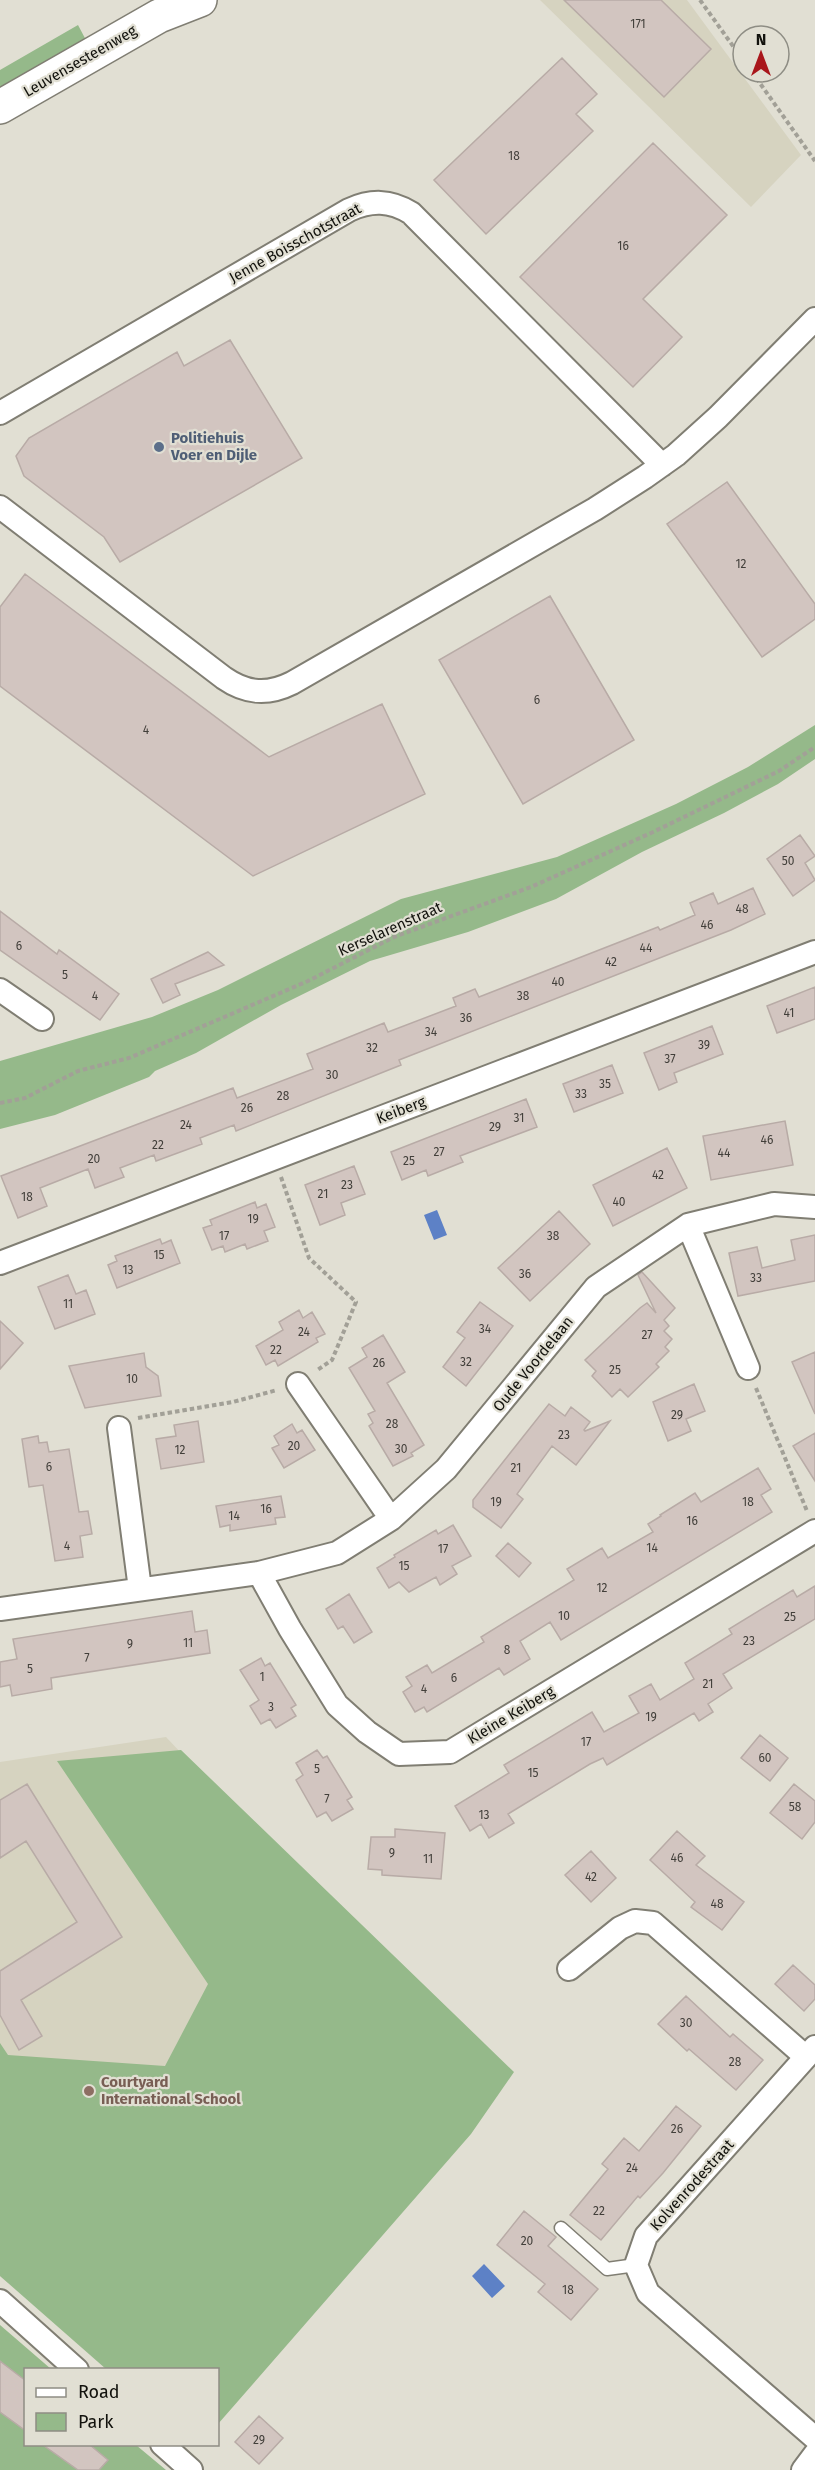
<svg xmlns="http://www.w3.org/2000/svg" width="815" height="2470" font-family="'Fira Sans',sans-serif">
<rect width="100%" height="100%" fill="#e1dfd3"/>
<path fill="#d6d3c0" d="M540,0h147l114,155 -50,52z
M166,1737l53,56 123,113 -334,377 -8,-7v-514z"/>
<path fill="#95b98a" d="M78,25l9,17 -87,50v-22z
M815,725v34l-37,25 -54,29 -82,39 -86,47 -88,33 -98,29 -89,44 -85,48 -41,18 -6,6 -94,38 -55,14v-68l152,-44 66,-27 183,-91 156,-42 119,-53 72,-37z
M181,1750l333,322 -43,62 -253,290v-54l-112,-1 -106,-93v-233l8,12 157,11 43,-82 -151,-223z
M0,2325l51,44 -25,1v74l110,1 30,25h-166z"/>
<path fill="#5d81c6" d="M437,1210l10,25 -13,5 -10,-25z
M484,2264l21,22 -13,12 -20,-22z"/>
<path fill="#d2c5c0" stroke="#b8aba6" stroke-width="1.5" d="M564,0h97l50,49 -47,48z
M562,58l35,36 -21,20 17,17 -107,103 -52,-54z
M653,143l74,72 -84,84 39,38 -49,50 -113,-110z
M230,340l72,118 -182,104 -16,-25 -80,-61 -8,-20 13,-18 148,-86 7,14z
M727,482l88,122v15l-53,38 -95,-133z
M25,574l244,183 113,-53 43,90 -172,82 -253,-190v-79z
M550,596l84,144 -111,64 -84,-144z
M800,835l15,21 -10,7 10,17 -22,16 -26,-37z
M753,888l12,26 -34,16 -332,130 2,5 -165,66 -2,-6 -34,13 2,6 -46,17 -2,-6 -34,13 4,9 -29,11 -7,-19 -48,19 7,18 -29,12 -17,-42 232,-88 4,10 76,-29 -6,-15 77,-31 4,9 68,-26 -3,-8 22,-9 4,8 179,-70 2,3 35,-15 -5,-12 23,-10 5,11z
M0,911l57,43 2,-4 60,44 -19,26 -100,-70z
M208,952l16,13 -49,19 5,11 -17,8 -12,-24z
M815,987v32l-38,14 -10,-27z
M712,1026l11,28 -49,19 3,9 -18,8 -15,-37z
M612,1065l11,28 -49,19 -11,-28z
M526,1099l11,28 -77,29 3,6 -35,14 -2,-6 -24,10 -11,-28z
M785,1121l8,44 -82,15 -8,-44z
M667,1148l20,40 -74,38 -20,-41z
M354,1166l11,28 -24,9 4,12 -25,10 -15,-40z
M255,1202l2,6 9,-4 9,23 -11,4 4,10 -21,8 -2,-5 -20,8 -2,-6 -11,4 -9,-22 9,-3 -2,-5z
M559,1211l31,33 -60,57 -32,-33z
M815,1235v46l-77,15 -9,-43 28,-6 5,21 33,-8 -4,-20z
M160,1239l2,5 9,-4 9,23 -63,25 -9,-23 9,-4 -2,-5z
M642,1272l33,36 -11,12 5,6 -5,5 8,8 -7,8 4,4 -13,13 3,3 -31,30 -8,-8 -8,8 -20,-21 4,-5 -11,-11 55,-52 7,-5 9,10 -18,-38z
M68,1275l8,19 10,-4 9,24 -40,15 -17,-42z
M480,1302l33,24 -47,60 -23,-19 22,-29 -8,-6z
M299,1310l4,8 9,-6 13,22 -9,4 2,4 -40,24 -3,-6 -9,5 -10,-19 27,-16 -4,-8z
M0,1321l23,22 -23,26z
M383,1335l22,37 -18,11 37,62 -13,8 2,3 -20,10 -24,-40 4,-3 -5,-9 7,-3 -26,-43 18,-11 -5,-9z
M815,1352v62l-23,-52z
M144,1353l2,14 12,9 3,20 -76,12 -16,-42z
M694,1384l11,27 -19,8 5,12 -23,10 -15,-39z
M549,1404l16,12 6,-9 19,15 -6,8 1,1 25,-10 -34,44 -24,-19 -35,48 6,5 -22,29 -28,-21v-7z
M198,1421l6,41 -43,7 -5,-30 20,-3 -2,-11z
M292,1424l5,9 5,-3 13,20 -31,18 -12,-20 7,-3 -5,-9z
M815,1433v48l-22,-35z
M38,1436l1,7 8,-1 2,10 20,-3 10,63 9,-1 4,23 -12,2 3,21 -28,4 -12,-76 -14,2 -7,-48z
M758,1468l13,21 -10,6 11,17 -211,128 -11,-18 -30,19 10,18 -26,16 -5,-7 -72,44 -3,-5 -9,5 -12,-20 9,-6 -6,-9 21,-12 5,8 52,-31 -3,-5 93,-57 -7,-11 35,-21 6,10 45,-26 -5,-8 13,-8 -1,-1 35,-22 6,9z
M281,1496l4,21 -10,1 1,6 -46,7v-6l-10,2 -4,-21z
M453,1525l18,31 -19,10 5,8 -17,11 -4,-8 -27,15 -10,-10 -10,6 -12,-20 18,-11 -1,-2 42,-25 2,4z
M508,1543l23,20 -12,14 -23,-21z
M815,1586v33l-92,55 9,14 -24,16 5,8 -14,9 -5,-8 -87,52 -4,-7 -13,6 -82,50 6,9 -25,15 -8,-14 -11,7 -15,-25 54,-33 -5,-8 88,-53 12,20 35,-19 -10,-17 22,-12 9,16 34,-21 -9,-16 47,-29 -3,-5 64,-39 4,7z
M349,1594l23,38 -18,11 -11,-17 -5,3 -12,-20z
M192,1611l3,21 12,-2 3,23 -159,25 1,11 -40,7 -2,-11 -10,2v-25l17,-3 -4,-20z
M261,1658l4,8 5,-3 26,42 -5,3 5,8 -20,12 -6,-9 -9,5 -11,-18 9,-6 -19,-30z
M760,1735l28,23 -18,23 -29,-23z
M317,1750l6,8 4,-2 25,41 -5,3 6,9 -21,12 -6,-9 -9,5 -21,-37 7,-5 -7,-12z
M27,1784l95,153 -101,63 21,36 -23,14 -19,-35v-44l77,-49 -51,-81 -26,17v-58z
M794,1784l21,17v21l-13,17 -32,-26z
M395,1829l50,4 -4,46 -59,-4v-5l-14,-1 3,-32h24z
M677,1831l28,25 -9,9 48,37 -22,28 -31,-23 4,-5 -45,-42z
M591,1851l25,27 -25,24 -26,-27z
M793,1965l22,20v14l-11,12 -29,-27z
M686,1996l44,41 3,-3 30,26 -27,30 -47,-41 -2,2 -29,-27z
M676,2106l25,20 -38,47 -23,25 -2,-2 -37,44 -31,-25 38,-46 -6,-5 22,-26 15,13z
M524,2211l32,26 -8,9 50,43 -27,31 -33,-28 7,-8 -48,-39z
M0,2361l26,20v50l-26,-19z
M259,2416l24,22 -24,26 -24,-22z
M43,2445h47l18,15 -9,10h-21z"/>
<g fill="none" stroke-linecap="round" stroke-linejoin="round">
<defs>
<path id="service" d="M561,2228l46,41 29,-4"/>
<path id="minor" d="M0,413l349,-203c22,-10 41,-10 62,3l251,252
M0,507l224,171c23,16 44,17 68,5l303,-174 50,-32 31,-22 42,-38 97,-98
M0,990l42,29
M688,1225l60,143
M0,1263l815,-311
M298,1384l93,135
M119,1428l21,161
M259,1573l31,56 47,76 30,27 32,22 51,-2 365,-221
M0,1609l259,-36 78,-20 54,-34 55,-50 150,-182 92,-62 86,-21 41,3
M569,1969l51,-41 15,-7 18,2 153,134
M815,2047l-169,189 -10,29 12,28 167,145
M0,2301l77,69
M162,2444l29,26
M803,2470l12,-16"/>
<path id="primary" d="M0,107l159,-91 41,-16"/>
</defs>
<use href="#service" stroke="#807e73" stroke-width="15"/>
<use href="#minor" stroke="#807e73" stroke-width="26"/>
<use href="#primary" stroke="#807e73" stroke-width="36"/>
<path stroke="#a2a097" stroke-width="4" stroke-dasharray="4.5 3" stroke-linecap="butt" d="M700,0l43,60
M752,72l63,89
M0,1103l25,-5 53,-27 51,-13 179,-77 86,-44 137,-50 120,-54 128,-62 36,-24
M281,1177l28,81 47,44 -24,58 -16,11
M756,1388l51,123
M138,1418l95,-16 44,-12"/>
<use href="#service" stroke="#fff" stroke-width="12"/>
<use href="#minor" stroke="#fff" stroke-width="22"/>
<use href="#primary" stroke="#fff" stroke-width="33"/>
</g>
<circle fill="#5c6f8a" stroke="#e1dfd3" stroke-width="2" cx="159" cy="447" r="6"/>
<circle fill="#8d6e63" stroke="#e1dfd3" stroke-width="2" cx="89" cy="2091" r="6"/>
<g text-anchor="middle" dominant-baseline="central" stroke-width="4.5" stroke-linejoin="round" paint-order="stroke">
<g font-size="12" fill="#423f3a">
<text x="638" y="24">171</text>
<text x="514" y="156">18</text>
<text x="623" y="246">16</text>
<text x="741" y="564">12</text>
<text x="537" y="700">6</text>
<text x="146" y="730">4</text>
<text x="788" y="861">50</text>
<text x="742" y="909">48</text>
<text x="707" y="925">46</text>
<text x="19" y="946">6</text>
<text x="646" y="948">44</text>
<text x="611" y="962">42</text>
<text x="65" y="975">5</text>
<text x="558" y="982">40</text>
<text x="95" y="996">4</text>
<text x="523" y="996">38</text>
<text x="789" y="1013">41</text>
<text x="466" y="1018">36</text>
<text x="431" y="1032">34</text>
<text x="704" y="1045">39</text>
<text x="372" y="1048">32</text>
<text x="670" y="1059">37</text>
<text x="332" y="1075">30</text>
<text x="605" y="1084">35</text>
<text x="581" y="1094">33</text>
<text x="283" y="1096">28</text>
<text x="247" y="1108">26</text>
<text x="519" y="1118">31</text>
<text x="186" y="1125">24</text>
<text x="495" y="1127">29</text>
<text x="767" y="1140">46</text>
<text x="158" y="1145">22</text>
<text x="439" y="1152">27</text>
<text x="724" y="1153">44</text>
<text x="94" y="1159">20</text>
<text x="409" y="1161">25</text>
<text x="658" y="1175">42</text>
<text x="347" y="1185">23</text>
<text x="323" y="1194">21</text>
<text x="27" y="1197">18</text>
<text x="619" y="1202">40</text>
<text x="253" y="1219">19</text>
<text x="224" y="1236">17</text>
<text x="553" y="1236">38</text>
<text x="159" y="1255">15</text>
<text x="128" y="1270">13</text>
<text x="525" y="1274">36</text>
<text x="756" y="1278">33</text>
<text x="68" y="1304">11</text>
<text x="485" y="1329">34</text>
<text x="304" y="1332">24</text>
<text x="647" y="1335">27</text>
<text x="276" y="1350">22</text>
<text x="466" y="1362">32</text>
<text x="379" y="1363">26</text>
<text x="615" y="1370">25</text>
<text x="132" y="1379">10</text>
<text x="677" y="1415">29</text>
<text x="392" y="1424">28</text>
<text x="564" y="1435">23</text>
<text x="294" y="1446">20</text>
<text x="401" y="1449">30</text>
<text x="180" y="1450">12</text>
<text x="49" y="1467">6</text>
<text x="516" y="1468">21</text>
<text x="496" y="1502">19</text>
<text x="748" y="1502">18</text>
<text x="266" y="1509">16</text>
<text x="234" y="1516">14</text>
<text x="692" y="1521">16</text>
<text x="67" y="1546">4</text>
<text x="652" y="1548">14</text>
<text x="443" y="1549">17</text>
<text x="404" y="1566">15</text>
<text x="602" y="1588">12</text>
<text x="564" y="1616">10</text>
<text x="790" y="1617">25</text>
<text x="749" y="1641">23</text>
<text x="188" y="1643">11</text>
<text x="130" y="1644">9</text>
<text x="507" y="1650">8</text>
<text x="87" y="1658">7</text>
<text x="30" y="1669">5</text>
<text x="262" y="1677">1</text>
<text x="454" y="1678">6</text>
<text x="708" y="1684">21</text>
<text x="424" y="1689">4</text>
<text x="271" y="1707">3</text>
<text x="651" y="1717">19</text>
<text x="586" y="1742">17</text>
<text x="765" y="1758">60</text>
<text x="317" y="1769">5</text>
<text x="533" y="1773">15</text>
<text x="327" y="1799">7</text>
<text x="795" y="1807">58</text>
<text x="484" y="1815">13</text>
<text x="392" y="1853">9</text>
<text x="677" y="1858">46</text>
<text x="428" y="1859">11</text>
<text x="591" y="1877">42</text>
<text x="717" y="1904">48</text>
<text x="686" y="2023">30</text>
<text x="735" y="2062">28</text>
<text x="677" y="2129">26</text>
<text x="632" y="2168">24</text>
<text x="599" y="2211">22</text>
<text x="527" y="2241">20</text>
<text x="568" y="2290">18</text>
<text x="259" y="2440">29</text>
</g>
<g font-size="15" fill="#12120d" stroke="#e1dfd3">
<text transform="translate(80 61) rotate(-30)">Leuvensesteenweg</text>
<text transform="translate(295 243) rotate(-29)">Jenne Boisschotstraat</text>
<text transform="translate(390 929) rotate(-24)">Kerselarenstraat</text>
<text transform="translate(401 1110) rotate(-21)">Keiberg</text>
<text transform="translate(533 1364) rotate(-51)">Oude Voordelaan</text>
<text transform="translate(511 1715) rotate(-31)">Kleine Keiberg</text>
<text transform="translate(692 2185) rotate(-48)">Kolvenrodestraat</text>
</g>
<g font-size="15" font-weight="bold" fill="#4e5e75" stroke="#e1dfd3" text-anchor="start">
<text x="171" y="438">Politiehuis<tspan x="171" dy="17">Voer en Dijle</tspan></text>
</g>
<g font-size="15" font-weight="bold" fill="#785e54" stroke="#e1dfd3" text-anchor="start">
<text x="101" y="2082">Courtyard<tspan x="101" dy="17">International School</tspan></text>
</g>
</g>
<rect x="24" y="2368" width="195" height="78" fill="#e1dfd3" stroke="#8e8d84" stroke-width="1.5"/>
<rect x="36" y="2388" width="30" height="9" fill="#ffffff" stroke="#8e8d84" stroke-width="1.5"/>
<text x="78" y="2398" font-size="18" fill="#12120d">Road</text>
<rect x="36" y="2413" width="30" height="18" fill="#95b98a" stroke="#8e8d84" stroke-width="1.5"/>
<text x="78" y="2428" font-size="18" fill="#12120d">Park</text>
<g transform="translate(761 54)"><circle r="28" fill="#e1dfd3" stroke="#8e8d84" stroke-width="1.5"/>
<path d="M0-4.5L10 22L0 15L-10 22Z" fill="#a9161b"/>
<text y="-9" font-size="16" font-weight="bold" text-anchor="middle" fill="#12120d">N</text>
</g>
</svg>
